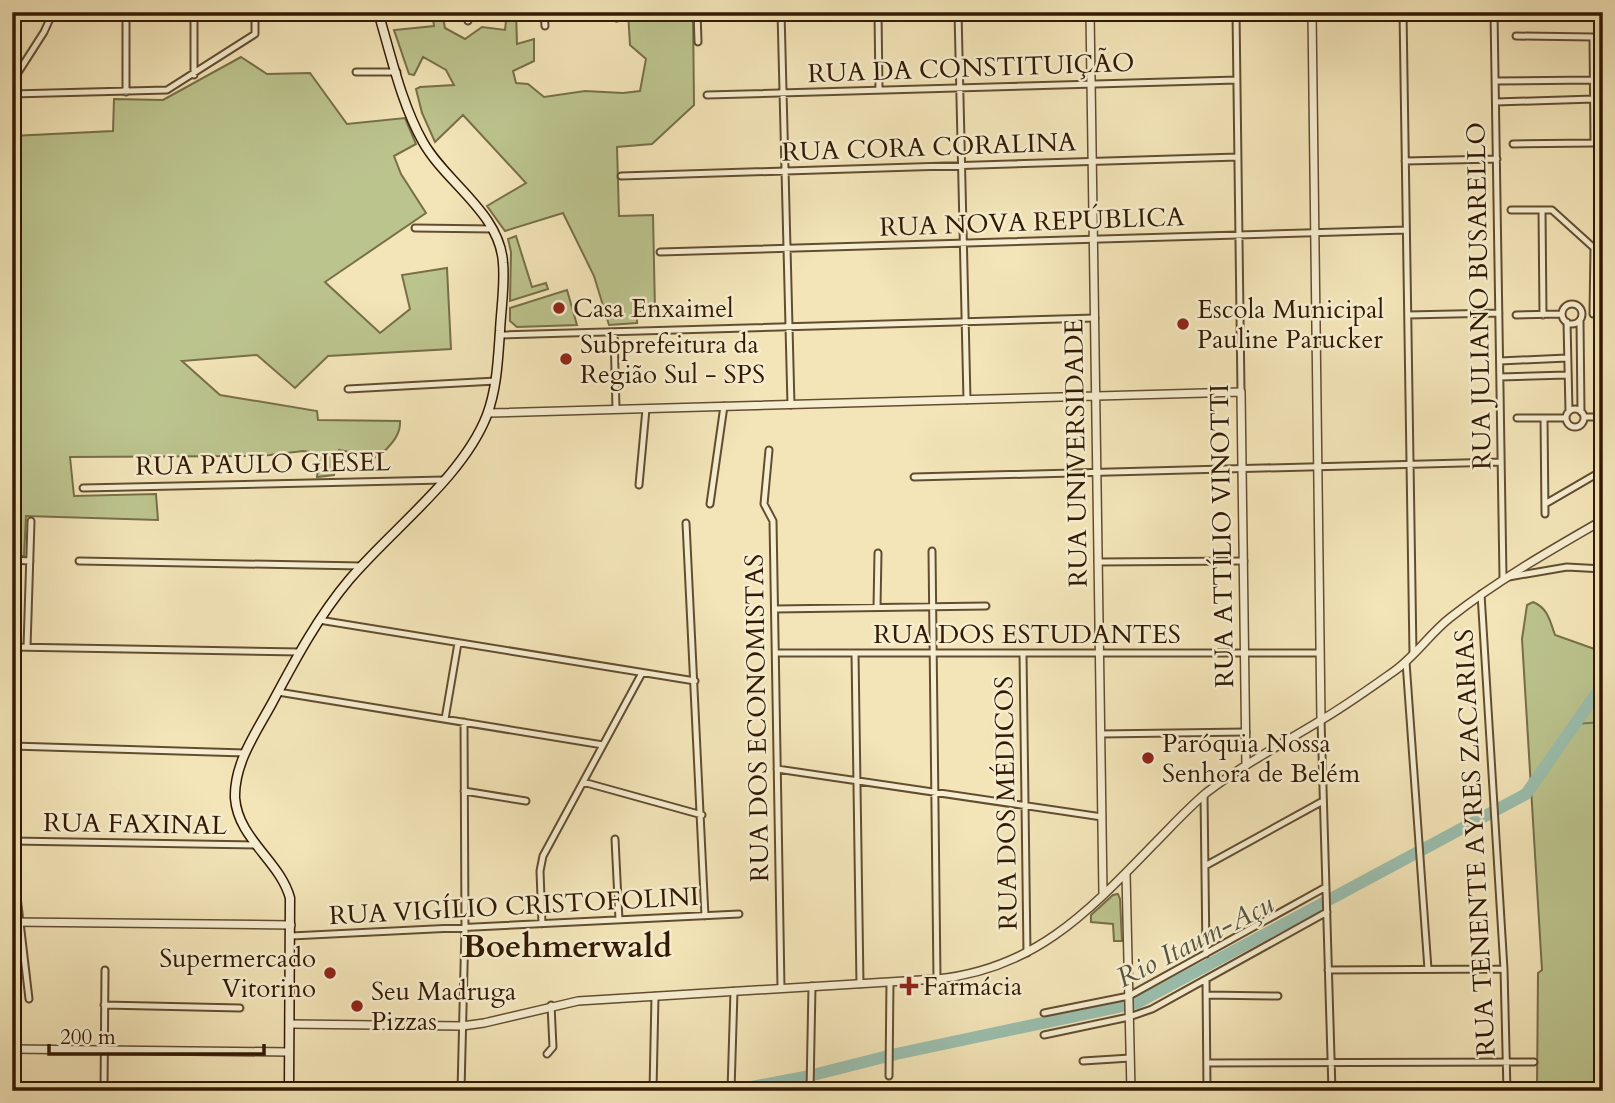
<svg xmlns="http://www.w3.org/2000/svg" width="1615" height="1103" font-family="Cardo,serif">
<rect width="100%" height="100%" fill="#f3e5b8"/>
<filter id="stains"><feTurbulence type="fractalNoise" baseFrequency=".00286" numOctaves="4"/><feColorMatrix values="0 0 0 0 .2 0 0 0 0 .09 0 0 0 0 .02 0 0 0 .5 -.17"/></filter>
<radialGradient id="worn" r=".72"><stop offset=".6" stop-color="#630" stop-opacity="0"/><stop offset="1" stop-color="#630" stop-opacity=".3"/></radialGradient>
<path fill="#bcc48e" stroke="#776f48" stroke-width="2" d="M432,12h10l3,16 20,11 17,-12 23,3 2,-18h9l1,32 17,-5v22l-21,10 3,12 12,1 16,13 41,-6 38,2 17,-2 6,-32 -16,-14 -2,-33h65l1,93 -42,39 -35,3 2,69 34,-1 2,96h-18v12l-28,2 -15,-49 -31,-63 -58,18 -18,-25 39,-23 -63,-68 -28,27 -13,-29 -6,-24 4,-2 34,-2 -8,-15 -23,-13 -9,18 -5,-1 -15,-44 40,-4z
M241,57l26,17 43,-1 37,51 58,-6 11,26 -22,12 7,18 25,39 -101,69 55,51 30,-24 -8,-34 45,-7 4,81 -123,7 -33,32 -38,-33 -75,6 38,34 97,16 1,9 82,1c1,16 -12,26 -22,37l-39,-8 -5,25 -17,2 2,-24 -16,-2 -41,5 -192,1 4,39 82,-2 2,26 -132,-4 -2,40h-12v-420l101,-5 1,-32 49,1z
M516,236l16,51 14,-4 2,6 -38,12 1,-49 -3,-13z
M567,290l10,35 -60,2 -7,-6v-13z
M1533,602c15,6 17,19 22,33l48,17v439h-66l1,-118 4,-3 -20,-331 5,-34z
M1118,894l2,5 2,42h-8l-1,-17 -22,-2v-7l22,-20z"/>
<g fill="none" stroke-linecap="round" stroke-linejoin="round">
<path stroke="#717d69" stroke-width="2" d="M1575,724l28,-2"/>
<path stroke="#9bbfae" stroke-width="12" d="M730,1091l75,-14 91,-23 241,-51 389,-209 77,-110"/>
<defs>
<path id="minor" d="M194,12v63
M467,12l1,9
M544,12l1,14
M616,12l1,6
M697,12l1,30
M781,12l10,393
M878,12l1,78
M958,12l9,388
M1236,12l5,380
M1403,12l10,642
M1494,12l9,566 64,-11 36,2
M356,72h41
M1495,81l98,-1
M12,82l32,-50 9,-20
M126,92v-80
M12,94l155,-4 88,-56v-22
M707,95l530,-15
M1496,102l98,-3
M1513,144l81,-1 -1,-106 -77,-1
M1405,161l92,-2
M621,176l617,-19
M1511,210h41l42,38 -1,66
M1542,210l1,105
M415,228l78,1
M660,252l746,-22
M1562 314a10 10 0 1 1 20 0a10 10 0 1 1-20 0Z
M1408,315l91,-2
M1516,315l46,-1
M1580,320l1,92
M1567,322l2,89
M614,332l2,77
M499,335l596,-17
M1500,361l67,-3
M1500,377l67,-2
M348,389l148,-8
M1566 418a9 9 0 1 1 18 0a9 9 0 1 1-18 0Z
M1584,417h19
M1517,418h49
M1544,418l1,96
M769,450l-5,54 9,17 8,467
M914,477l587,-15
M639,485l7,-76
M83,488l361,-8
M710,504l14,-98
M1545,504l55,-32 1,-55
M686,523l19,393
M932,551l5,428
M12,560l18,1
M79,561l283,5
M1098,562l146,-1
M1481,594l23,375 3,122
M877,607l1,-54
M775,609l211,-3
M319,620l376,61
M12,647l288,5
M27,647l4,-126
M776,653h544
M855,653l5,331
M1023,653l4,300
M1406,662l22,307
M278,692l325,53
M445,719l13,-76
M1321,720l11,371
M1101,734l145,-2
M12,746l233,7
M777,769l325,48
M583,782l119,33
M464,791l62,10
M1204,795l2,159
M615,839l4,81
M12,841l244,4
M12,854l17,145
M1205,866l118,-65
M542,924l-2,-53 3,-15 99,-183
M291,936l448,-22
M1328,970l176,-1
M1206,980l1,111
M1206,995l72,1
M104,1005l136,3
M1044,1013l85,-17 197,-109
M1044,1035l85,-18 23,-8 175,-97
M547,1054l6,-7 -2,-42
M1083,1061l47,-3
M1207,1063l327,-1
M889,1076l1,-94
M104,1091l1,-121
M461,1091l4,-164 -1,-205
M653,1091l2,-95
M731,1091l3,-100
M810,1091l2,-105"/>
<path id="tertiary" d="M1090,12l13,882
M1312,12l9,708
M488,413l753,-21 5,373
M1126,873l5,218
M12,922l279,3
M290,1024l172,2 22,-3 94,-22 359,-22c98,-10 151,-67 216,-134 17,-17 34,-36 53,-52 35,-27 74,-48 112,-71 26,-15 51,-33 75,-50 22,-15 37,-39 58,-55 47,-37 100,-67 152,-97
M12,1049l277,3"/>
<path id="secondary" d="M289,1091l1,-193c-10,-37 -52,-59 -55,-100 -1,-34 20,-64 36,-93 23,-43 46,-87 78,-125 43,-51 114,-103 138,-165 10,-27 11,-56 13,-84 1,-22 5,-46 3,-68 -3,-50 -57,-80 -80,-121 -22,-39 -32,-87 -45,-130"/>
</defs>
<use href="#minor" stroke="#624d30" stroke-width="9"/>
<use href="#tertiary" stroke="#624d30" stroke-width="10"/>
<use href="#secondary" stroke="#321a02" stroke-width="11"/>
<use href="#minor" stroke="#f7eed1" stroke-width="5"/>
<use href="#tertiary" stroke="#f7eed1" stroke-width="7"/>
<use href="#secondary" stroke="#f7eed1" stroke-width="8"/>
</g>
<g fill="#8f2418" stroke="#f7eed1" stroke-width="2.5">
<circle cx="559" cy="308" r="7"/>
<circle cx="1183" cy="324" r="7"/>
<circle cx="566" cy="359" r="7"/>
<circle cx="1148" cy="758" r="7"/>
<circle cx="330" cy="973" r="7"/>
<path d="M905.5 975.5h7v7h7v7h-7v7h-7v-7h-7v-7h7z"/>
<circle cx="357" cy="1006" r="7"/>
</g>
<g text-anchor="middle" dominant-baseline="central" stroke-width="5" stroke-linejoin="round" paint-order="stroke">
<g font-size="26" fill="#321a02" stroke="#f7eed1">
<text transform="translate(971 68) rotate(-2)">RUA DA CONSTITUIÇÃO</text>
<text transform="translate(929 147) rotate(-2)">RUA CORA CORALINA</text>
<text transform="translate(1032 222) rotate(-2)">RUA NOVA REPÚBLICA</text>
<text transform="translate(1479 296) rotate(-91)">RUA JULIANO BUSARELLO</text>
<text transform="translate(1076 453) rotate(-91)">RUA UNIVERSIDADE</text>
<text transform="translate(263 464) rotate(-1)">RUA PAULO GIESEL</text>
<text transform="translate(1222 536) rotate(-91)">RUA ATTÍLIO VINOTTI</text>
<text x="1027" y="634">RUA DOS ESTUDANTES</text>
<text transform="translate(757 718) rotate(-91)">RUA DOS ECONOMISTAS</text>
<text transform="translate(1006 803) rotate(-91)">RUA DOS MÉDICOS</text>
<text transform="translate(135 824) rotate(1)">RUA FAXINAL</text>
<text transform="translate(1475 843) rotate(-93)">RUA TENENTE AYRES ZACARIAS</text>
<text transform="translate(514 906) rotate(-3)">RUA VIGÍLIO CRISTOFOLINI</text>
</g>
<g font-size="26" fill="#321a02" stroke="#f7eed1" text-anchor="start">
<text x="573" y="308">Casa Enxaimel</text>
<text x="1197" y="309">Escola Municipal<tspan x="1197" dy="30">Pauline Parucker</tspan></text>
<text x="580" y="344">Subprefeitura da<tspan x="580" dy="30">Região Sul - SPS</tspan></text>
<text x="1162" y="743">Paróquia Nossa<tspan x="1162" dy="30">Senhora de Belém</tspan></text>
<text x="316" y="958" text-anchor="end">Supermercado<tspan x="316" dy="30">Vitorino</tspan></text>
<text x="923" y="986">Farmácia</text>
<text x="371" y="991">Seu Madruga<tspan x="371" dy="30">Pizzas</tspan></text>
</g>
<g font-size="28" font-style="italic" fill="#57543e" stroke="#f7eed1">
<text transform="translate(1195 941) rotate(-27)">Rio Itaum-Açu</text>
</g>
<g font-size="33" font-weight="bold" fill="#321a02" stroke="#f7eed1">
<text x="567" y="946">Boehmerwald</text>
</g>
</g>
<rect width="1615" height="1103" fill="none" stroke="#f3e5b8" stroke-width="42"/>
<rect x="14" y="14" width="1587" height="1075" fill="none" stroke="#321a02" stroke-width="3.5"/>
<rect x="21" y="21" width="1573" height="1061" fill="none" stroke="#321a02" stroke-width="2"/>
<path d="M49 1044v10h215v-10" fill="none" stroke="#321a02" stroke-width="3.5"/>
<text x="60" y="1044" font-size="21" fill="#321a02" stroke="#f7eed1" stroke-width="5" paint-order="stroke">200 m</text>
<rect width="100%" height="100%" filter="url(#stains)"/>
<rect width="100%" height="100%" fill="url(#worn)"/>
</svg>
